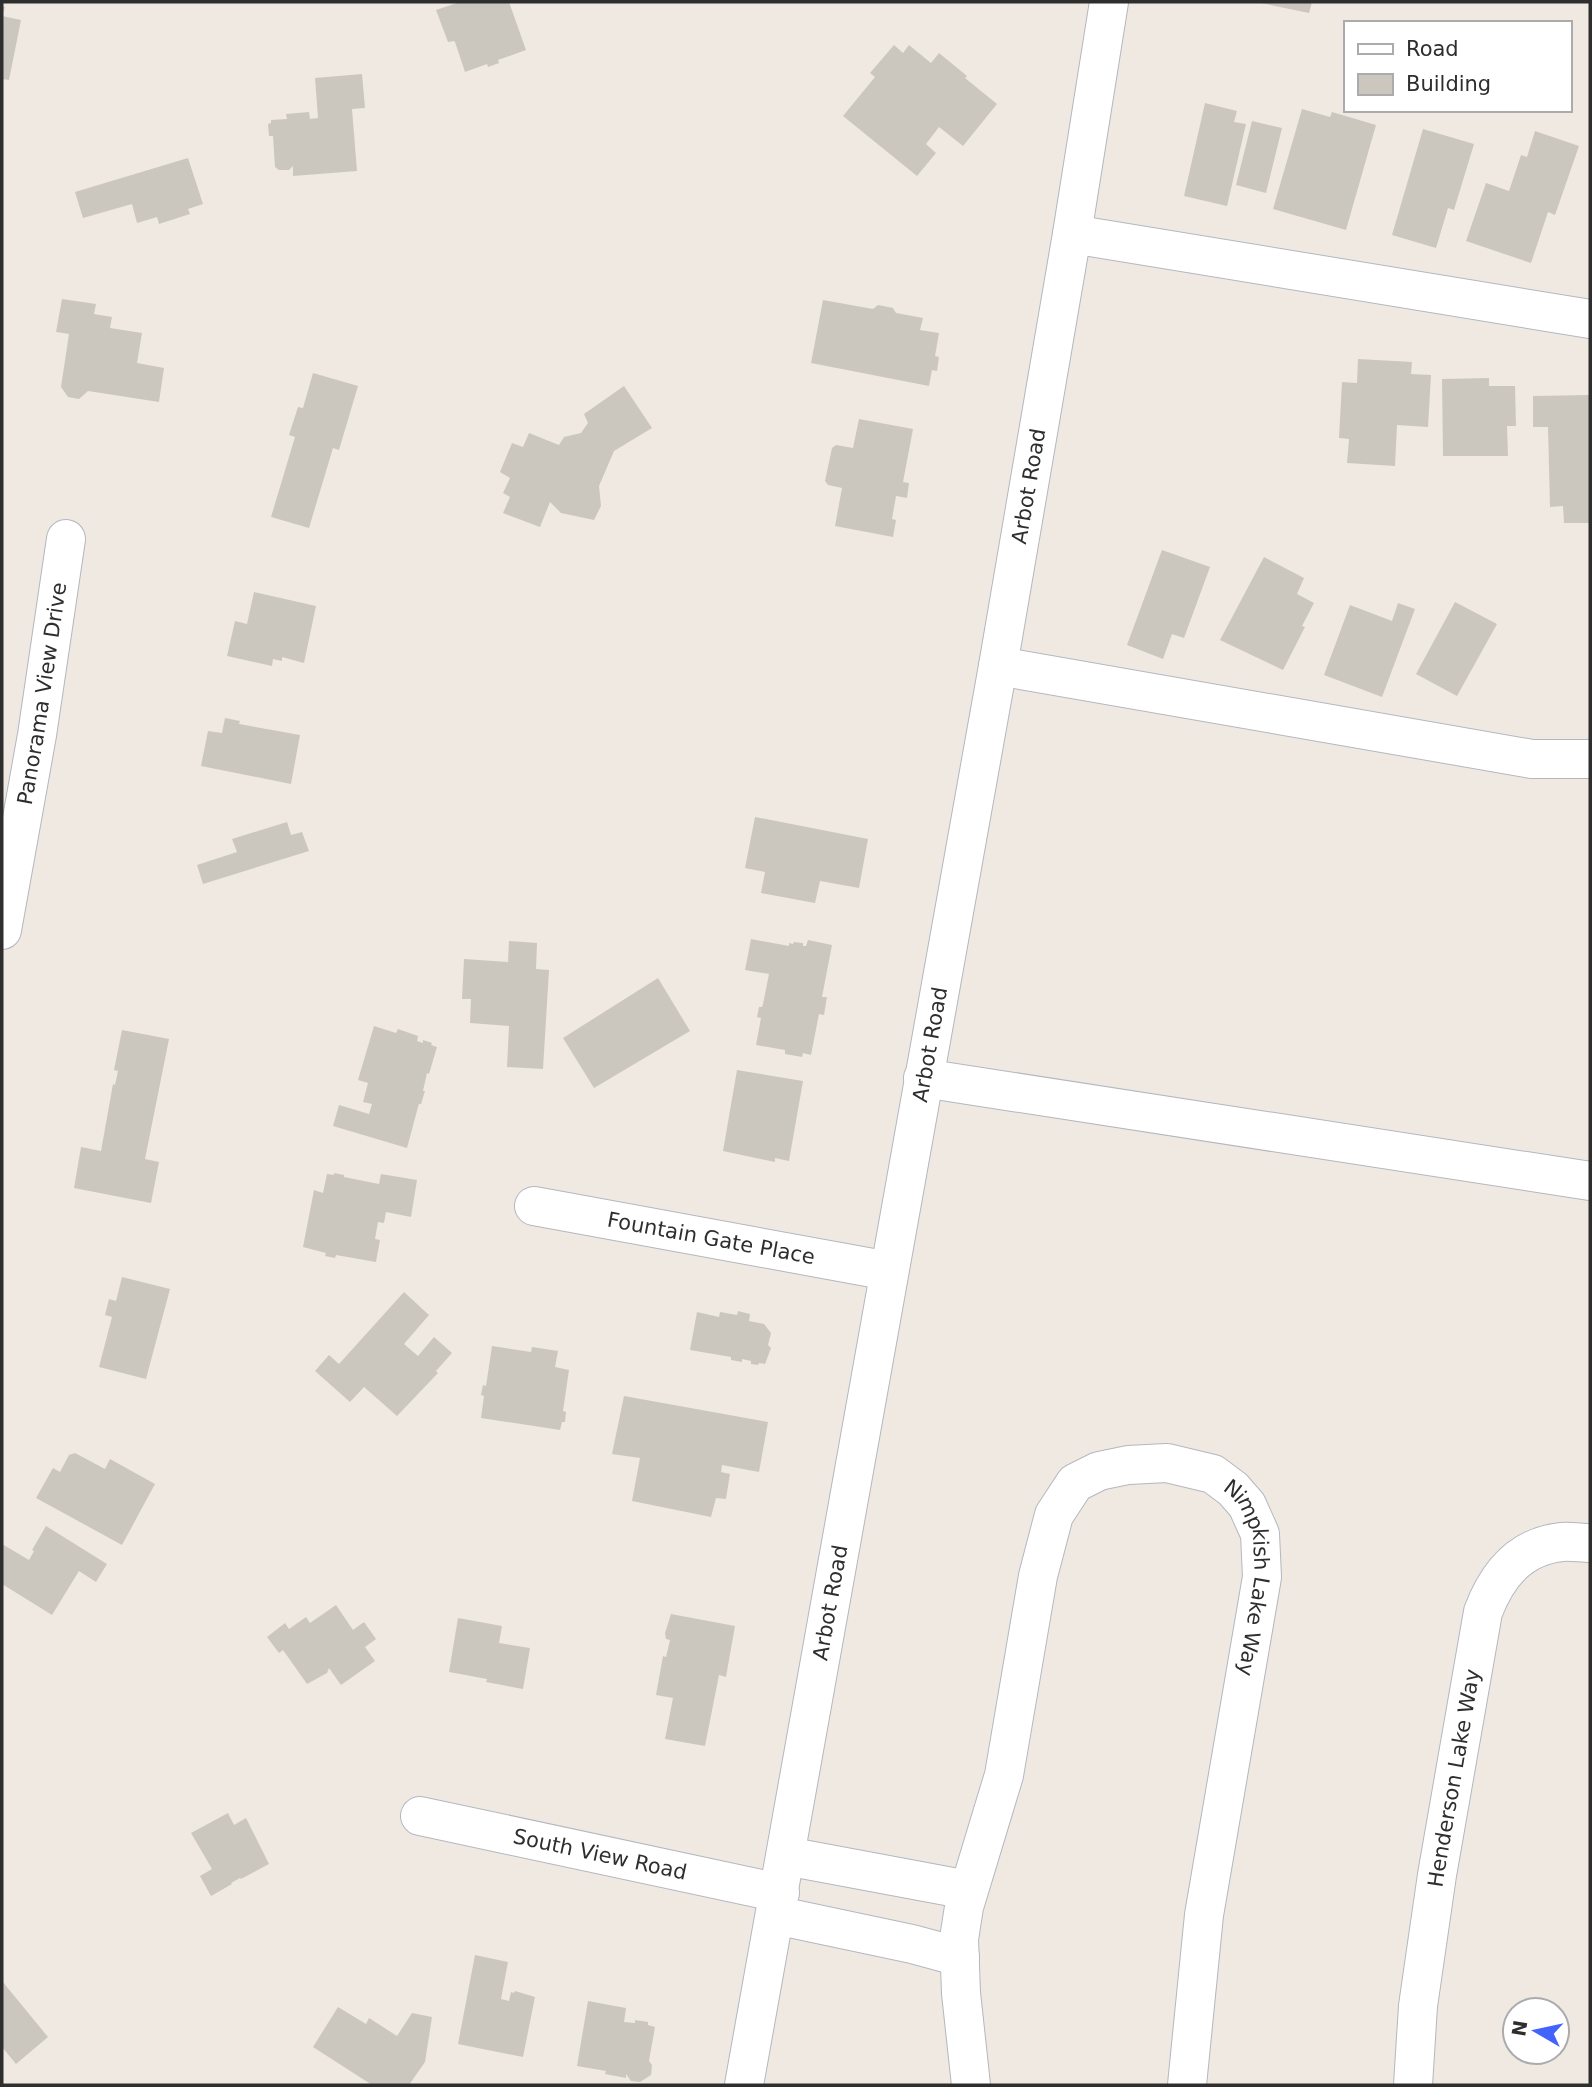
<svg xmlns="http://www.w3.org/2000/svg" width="1592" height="2087" font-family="'DejaVu Sans',sans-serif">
<rect width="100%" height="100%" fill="#efe9e1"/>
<path fill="#cbc7bf" d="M460,2h21l1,1 27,-1 17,48 -28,10 1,3 -11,4 -1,-3 -22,8 -10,-30 -1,-1 -6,1 -12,-32z
M1256,2h56l-3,11z
M2,6l3,1 -3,9 19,4 -12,60 -7,-1z
M894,45l9,8 6,-8 22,18 8,-10 28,23 -2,2 32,26 -34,42 -24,-19 -13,17 10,9 -19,23 -74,-60 32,-39 -5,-4z
M362,74l3,34 -13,1 5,62 -64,5v-10l-4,4h-10l-4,-3 -2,-31h-4l-1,-12 3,-1v-3l16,-1 -1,-5 23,-2 1,7 8,-1 -3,-40z
M1205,103l32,8 -3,11 12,2 -19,82 -43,-10z
M1302,109l28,8 2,-5 44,13 -30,105 -73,-21z
M1252,121l30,7 -16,65 -30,-8z
M1423,129l51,15 -20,66 -6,-2 -12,40 -44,-13z
M1535,131l44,15 -24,69 -7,-3 -17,51 -65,-22 20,-58 23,8 12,-36 6,2z
M188,158l15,46 -15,5 2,5 -31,10 -2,-7 -20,6 -5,-19 -49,14 -8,-26z
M62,299l34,5 -2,10 18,3 -2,11 32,5 -5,30 27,5 -5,34 -71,-11 -9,8 -11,-2 -7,-10 8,-53 -13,-2z
M823,300l50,9 5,-4 15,3 3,5 27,5 -3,12 19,3 -4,23 4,1 -2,14 -5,-1 -3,16 -118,-23z
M1358,359l54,3 -1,12 20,1 -3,52 -31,-2 -2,41 -48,-3 2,-24 -10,-1 3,-56 15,1z
M313,373l45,13 -19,64 -6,-2 -24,80 -38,-11 24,-80 -6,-2 9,-28 5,1z
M1489,378v8h26l1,40h-9l1,30h-65l-1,-77z
M624,386l28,42 -38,23 -15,35 2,20 -7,14 -33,-7 -11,-11 -10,25 -37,-14 7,-16 -7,-4 7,-15 -10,-6 12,-29 11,4 6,-14 30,12 5,-8 17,-4 7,-10 -4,-9z
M1590,395v128h-26l-1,-17 -13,1 -2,-80h-15v-31z
M859,419l54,10 -10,53 6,1 -2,15 -11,-2 -4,23 4,1 -3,17 -58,-11 7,-38 -14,-3 -3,-4 7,-33 4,-3 17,3z
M1162,550l48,17 -26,71 -12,-4 -9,25 -36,-14z
M1264,557l40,21 -7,16 17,9 -12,23 3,1 -22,43 -63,-30z
M254,592l62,14 -12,57 -22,-6v4l-9,-2 -1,7 -45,-10 8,-35 12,3z
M1455,602l42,22 -40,72 -41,-22z
M1398,603l17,6 -33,88 -58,-22 26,-70 42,16z
M225,718l15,3 -1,3 61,11 -9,49 -90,-18 7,-35 14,2z
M755,817l113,22 -9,49 -39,-7 -5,22 -54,-10 4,-21 -20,-4z
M287,822l4,13 11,-3 7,19 -106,33 -6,-19 40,-13 -5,-13z
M751,939l38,7v-3l4,1 1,-2 9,1v3h3l2,-6 24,5 -10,52h5l-3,18 -5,-1 -8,41 -8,-2 -1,4 -17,-3v-4l-29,-5 5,-27 -4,-1 2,-10h3l1,-3 6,-30 -24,-4z
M509,941l28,2 -1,26 13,1 -6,99 -36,-2 2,-41 -39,-3 1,-24h-9l2,-40 44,3z
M658,978l32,53 -96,57 -31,-50z
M374,1026l22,7 2,-4 20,7 -1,5 6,2v-3l9,3 -1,2 6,2 -8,27 -2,-1 -4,18h2l-4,13h-2l-1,3 -11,41 -74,-22 6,-21 30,9 3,-10 -9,-2 5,-19 -10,-3z
M122,1030l47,9 -24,120 14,3 -8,41 -77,-15 7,-41 20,4 12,-67 2,1 3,-14 -4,-1z
M737,1070l66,11 -14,80 -14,-3v4l-52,-11z
M334,1173l10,2v2l35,7 2,-10 36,6 -6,37 -25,-5 -2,11 -6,-1 -3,17 5,1 -4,22 -40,-7 -1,3 -10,-2 1,-3 -23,-6 11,-57 9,3 4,-19 7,1z
M122,1277l48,12 -24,90 -47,-12 13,-50 -7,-2 4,-16 7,2z
M404,1292l25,23 -25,29 14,12 16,-19 18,16 -16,18 2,2 -41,43 -33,-29 -14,15 -35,-31 14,-16 10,9z
M738,1311l12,3 -1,7 15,3 7,9 -3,12 3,3 -6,16 -6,-1 -1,2 -7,-1v-3l-9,-2v3l-11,-2v-3l-41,-7 7,-38 22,5 1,-5 17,3z
M492,1346l39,6 1,-5 26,4 -3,16 14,3 -6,41 3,1 -1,10h-3l-2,8 -79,-12 3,-22 -3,-1 2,-10 3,1z
M624,1396l144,26 -9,50 -37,-7 -1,7 9,2 -4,25 -10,-1 -5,19 -79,-16 8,-43 -28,-4z
M75,1453l30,16 5,-10 45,25 -33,61 -86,-47 17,-30 7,4 9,-17z
M46,1526l61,38 -11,18 -17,-11 -27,44 -50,-31v-40l27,16 5,-9 -2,-1z
M336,1605l17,25 11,-8 12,17 -11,8 10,14 -34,24 -12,-17 -2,5 -20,11 -24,-34 -4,3 -12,-16 18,-14 4,6 17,-12 4,6z
M671,1614l64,12 -9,51 -7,-2 -14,71 -40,-7 8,-41 -17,-3 7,-39 3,1 4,-17 -4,-1 -1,-6z
M458,1618l44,8 -3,17 31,5 -7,41 -37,-7 1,-3 -38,-7z
M228,1813l6,12 12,-7 23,46 -28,15 -1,-1 -9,5 1,1 -21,12 -11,-20 12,-7 -21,-36z
M475,1955l33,7 -7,37 8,2 2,-9 3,1 1,-2 20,6 -12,60 -65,-13z
M2,1981l46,56 -32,27 -14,-17z
M588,2001l38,7 -2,14 11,1v-3l13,2v3l7,2 -6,34 3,4 -1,10 -11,7 -9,-1 -5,-7v4l-21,-4 1,-3 -29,-5z
M338,2007l28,17 3,-6 28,18 15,-23 20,4 -7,45 -16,23h-37l-59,-38z"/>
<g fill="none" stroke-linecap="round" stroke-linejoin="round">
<defs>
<g id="minor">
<path d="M1072,234l518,85"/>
<path d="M998,666l534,93h58"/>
<path id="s1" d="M2,930l35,-195 29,-196"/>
<path d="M923,1078l667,103"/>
<path id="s2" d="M534,1206l355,65"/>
<path id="s3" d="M420,1816l360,77"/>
<path d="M786,1856l182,34"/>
<path d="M775,1915l137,29 48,13"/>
<path id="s4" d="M744,2085l254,-1419 74,-432 37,-232"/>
<path id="s5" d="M971,2085l-10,-92 -2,-54 5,-32 40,-132 34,-199 16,-61 21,-32 24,-12 29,-6 39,-2 46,11 20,15 14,16 13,29 2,43 -58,338 -17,170"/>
<path id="s6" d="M1413,2085l5,-79 19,-131 46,-263c14,-37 37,-66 79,-70 9,-1 19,1 28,1"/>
</g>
</defs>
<use href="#minor" stroke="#b4b7c1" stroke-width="40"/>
<use href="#minor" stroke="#fff" stroke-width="38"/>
</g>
<g text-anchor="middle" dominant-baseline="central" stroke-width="7" stroke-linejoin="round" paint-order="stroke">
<g font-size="21" fill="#2e2e2e" stroke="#fff">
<text stroke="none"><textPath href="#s4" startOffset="1624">Arbot Road</textPath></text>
<text stroke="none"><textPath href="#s1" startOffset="240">Panorama View Drive</textPath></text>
<text stroke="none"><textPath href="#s4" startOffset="1057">Arbot Road</textPath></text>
<text stroke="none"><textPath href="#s2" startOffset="180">Fountain Gate Place</textPath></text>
<text stroke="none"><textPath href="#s5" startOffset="882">Nimpkish Lake Way</textPath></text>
<text stroke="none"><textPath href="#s4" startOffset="490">Arbot Road</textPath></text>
<text stroke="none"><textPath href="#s6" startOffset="310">Henderson Lake Way</textPath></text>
<text stroke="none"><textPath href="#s3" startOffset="184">South View Road</textPath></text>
</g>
</g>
<rect width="1592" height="2087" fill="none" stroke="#2e2e2e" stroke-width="7"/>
<rect x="1344" y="21" width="228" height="91" fill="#ffffff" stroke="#ababab" stroke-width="2"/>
<rect x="1358" y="44" width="35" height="10" fill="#ffffff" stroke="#ababab" stroke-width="2"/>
<text x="1406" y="56" font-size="21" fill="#2e2e2e">Road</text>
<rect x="1358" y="74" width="35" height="21" fill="#cbc7bf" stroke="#ababab" stroke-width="2"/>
<text x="1406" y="91" font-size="21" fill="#2e2e2e">Building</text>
<g transform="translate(1536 2031) rotate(279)"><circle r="33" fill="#ffffff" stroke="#ababab" stroke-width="2"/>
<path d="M0-5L12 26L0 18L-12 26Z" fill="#4264fb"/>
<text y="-10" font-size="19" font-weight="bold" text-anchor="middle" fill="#2e2e2e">N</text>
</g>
</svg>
